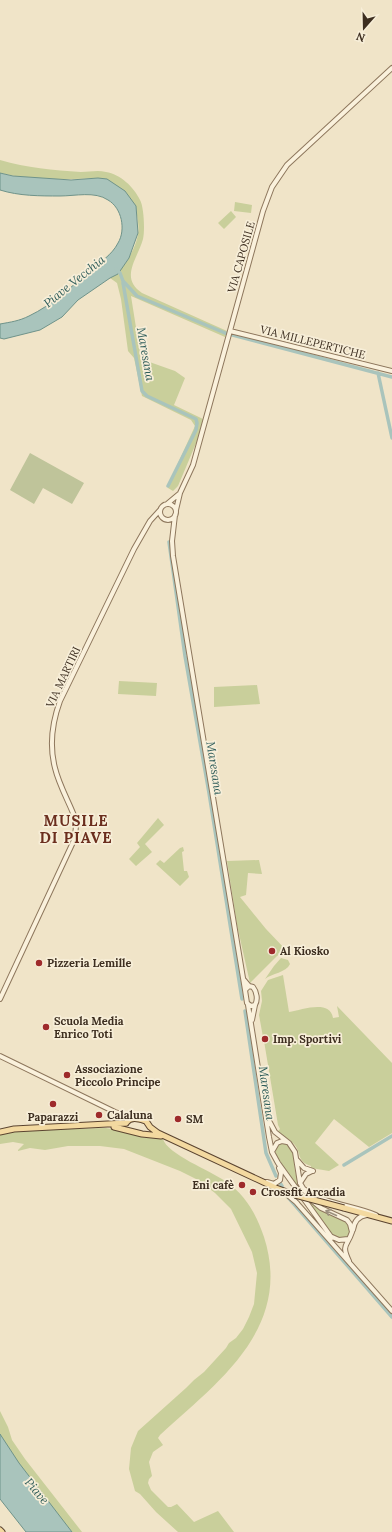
<svg xmlns="http://www.w3.org/2000/svg" width="392" height="1532" font-family="Lora,serif">
<rect width="100%" height="100%" fill="#f0e4c8"/>
<path fill="#c9cf9b" d="M0,160c27,8 53,10 81,12 8,0 17,-2 25,0 14,2 28,15 34,28 4,6 5,32 3,39 -5,19 -24,39 -1,54l85,38 -2,6 -94,-41 10,63 34,12 10,7 -11,27 29,14 -6,22 -19,45 -5,5 -5,-3v-3l27,-59 -4,-6 -49,-24 -8,-38 -6,-7 -7,-52 -4,-16 -7,-5c13,-6 26,-30 28,-44 2,-8 -2,-20 -2,-28l-38,-28c-32,2 -67,2 -98,-5z
M235,202l17,3 -1,8 -17,-2z
M231,211l5,6 -12,12 -6,-6z
M119,681l38,2 -1,13 -38,-2z
M257,685l3,19 -46,3v-20z
M158,818l6,7 -19,19 7,8 -16,14 -7,-7 11,-12 -3,-4z
M183,847l1,4 -2,1 2,19h3l2,6 -9,9 -24,-22 4,-4 4,3 16,-15z
M259,860l3,14 -14,-1 -2,22 -6,2 26,32 20,21 -9,6 -27,27 -13,-58 -10,-64z
M281,958l7,2 2,4c-4,9 -18,9 -25,15l9,-13z
M283,975l6,37c13,-2 41,-13 44,6l6,-1 -2,-11 55,57v70l-23,14 -35,-28 -19,24 24,22 -10,6 -18,-3v-2c-15,-5 -9,-13 -17,-22 -5,-5 -11,-8 -16,-13l2,-2 -2,-4 -14,-84h3v-4h-4l-4,-22 3,-14 -1,-10 7,-11z
M106,1128l18,3 18,6 21,2c4,15 48,32 62,42 21,14 31,33 39,56 29,91 -45,144 -104,198l-2,3 5,7 -10,7 -4,10 3,14 -3,3 -1,4 3,7 17,17h3l6,-3 17,18 24,-11 16,21h-56l-22,-20 -16,-18 -5,-3 -6,-22 2,-21 7,-17 48,-43 8,-8 10,-8 22,-24 3,-5 7,-5 7,-9 6,-12 5,-13 3,-31 -5,-21 -21,-43 -16,-16 -17,-13 -18,-9 -56,-22 -24,-3h-32l-23,4 -15,-2 -12,3v-1l6,-6 -11,-2 -13,2v-9l22,-5z
M281,1143c15,0 13,18 14,28 1,5 3,10 5,16l-3,1 -21,-33 -1,-5 2,-5z
M301,1187c8,23 30,24 47,36l3,8 -4,6 -7,2 -6,-2 -6,-6 -30,-42z
M0,1411l8,16 4,13 13,19 57,73h-13l-69,-94z"/>
<path fill="#bfc49a" d="M30,453l54,30 -12,21 -29,-16 -9,16 -24,-14z"/>
<path fill="#a9c4bc" stroke="#6f938a" d="M0,173l13,3 58,4 27,-2 9,1 18,12 11,15 2,27 -9,25 -11,16 -8,4 -32,22 -16,17 -22,13 -36,9 -4,-1v-14c11,-2 19,-3 29,-8 23,-11 42,-29 61,-45 10,-9 22,-16 28,-28 8,-13 4,-35 -10,-43 -13,-9 -33,-4 -48,-4 -20,0 -41,0 -60,-6z
M0,1434l19,29 53,69h-46l-26,-33z"/>
<g fill="none" stroke-linecap="round" stroke-linejoin="round">
<path stroke="#a9c4bc" stroke-width="3.5" d="M116,269l4,4 3,8 14,15 88,37 167,44
M123,283l19,108 5,5 49,23 1,4 -1,7 -28,56
M378,373l14,65
M169,542l16,114 24,137 33,206
M245,1011l21,142 10,23
M344,1165l48,-29
M280,1183l2,3
M287,1196l105,121"/>
<defs>
<path id="minor" d="M230,331l162,40
M167,504l12,-10
M160 512a8 8 0 1 1 16 0a8 8 0 1 1-16 0Z
M176,510l4,-17 13,-28 70,-254 9,-24 15,-22 105,-97
M175,515l-3,26 1,15 72,434
M244,980l5,6 4,1c4,5 5,13 2,18l-4,1 -4,-3 -2,-13 4,-4
M0,999l75,-161 1,-13 -1,-7c-6,-16 -16,-33 -20,-50 -6,-23 -3,-45 5,-67l74,-152 16,-28 10,-11
M248,1005l21,132 3,15 6,11 54,75
M252,1020l3,-15
M0,1056l115,56 18,6
M267,1117l8,15 14,11 6,9 5,31 9,15 12,10 26,12 3,4 2,8c-5,15 -11,12 -3,29
M273,1150l4,-7 5,-2 5,1
M297,1160l7,8 9,3
M267,1182l7,2 6,-4 1,-7 -2,-5
M300,1183l6,-9 6,-3
M304,1189c17,14 51,17 72,26
M284,1192l13,11
M295,1201l97,110
M353,1230c1,-8 5,-14 14,-15
M330,1236l9,4 9,-1"/>
<path id="major" d="M126,1123c5,-7 13,-4 20,-2l4,6 8,6 118,55 19,7
M114,1127l28,7 19,2
M0,1132l14,-3 112,-6
M344,1208l48,13
M0,1530l2,2"/>
</defs>
<use href="#minor" stroke="#8d765c" stroke-width="6"/>
<use href="#major" stroke="#5b4430" stroke-width="7"/>
<use href="#minor" stroke="#faf1dc" stroke-width="4"/>
<use href="#major" stroke="#f3d9a0" stroke-width="5"/>
<defs>
<path id="major-bridge" d="M295,1195l49,13"/>
</defs>
<use href="#major-bridge" stroke="#5b4430" stroke-width="7" stroke-linecap="butt"/>
<use href="#major-bridge" stroke="#f3d9a0" stroke-width="5"/>
</g>
<defs><path id="oneway-shaft" d="M-6 0H5M1.5-3L5.5 0L1.5 3" fill="none" stroke-width="1.6" stroke-linecap="round" stroke-linejoin="round"/></defs>
<use stroke="#9c907e" href="#oneway-shaft" transform="translate(331 1213) rotate(-156)"/>
<g fill="#9e2a2b" stroke="#f7eed8" stroke-width="1.5">
<circle cx="272" cy="951" r="4"/>
<circle cx="39" cy="963" r="4"/>
<circle cx="46" cy="1027" r="4"/>
<circle cx="265" cy="1039" r="4"/>
<circle cx="67" cy="1075" r="4"/>
<circle cx="53" cy="1104" r="4"/>
<circle cx="99" cy="1115" r="4"/>
<circle cx="178" cy="1119" r="4"/>
<circle cx="242" cy="1185" r="4"/>
<circle cx="253" cy="1192" r="4"/>
</g>
<g text-anchor="middle" dominant-baseline="central" stroke-width="3.5" stroke-linejoin="round" paint-order="stroke">
<g font-size="11" fill="#3d2e20" stroke="#f7eed8">
<text transform="translate(241 257) rotate(-74)">VIA CAPOSILE</text>
<text transform="translate(313 342) rotate(14)">VIA MILLEPERTICHE</text>
<text transform="translate(63 677) rotate(-65)">VIA MARTIRI</text>
</g>
<g font-size="11" font-weight="bold" fill="#3d2e20" stroke="#f7eed8" text-anchor="start">
<text x="280" y="951">Al Kiosko</text>
<text x="47" y="963">Pizzeria Lemille</text>
<text x="54" y="1021">Scuola Media<tspan x="54" dy="13">Enrico Toti</tspan></text>
<text x="273" y="1039">Imp. Sportivi</text>
<text x="75" y="1069">Associazione<tspan x="75" dy="13">Piccolo Principe</tspan></text>
<text x="107" y="1115">Calaluna</text>
<text x="53" y="1117" text-anchor="middle">Paparazzi</text>
<text x="186" y="1119">SM</text>
<text x="234" y="1185" text-anchor="end">Eni cafè</text>
<text x="261" y="1192">Crossfit Arcadia</text>
</g>
<g font-size="12" font-style="italic" fill="#2f5d5a" stroke="#f7eed8">
<text transform="translate(74 281) rotate(-39)">Piave Vecchia</text>
<text transform="translate(146 354) rotate(80)">Maresana</text>
<text transform="translate(215 768) rotate(81)">Maresana</text>
<text transform="translate(267 1093) rotate(82)">Maresana</text>
<text transform="translate(37 1491) rotate(50)">Piave</text>
</g>
<g font-size="15" font-weight="bold" letter-spacing="1" fill="#6b2e1e" stroke="#f7eed8">
<text x="76" y="820">MUSILE<tspan x="76" dy="17">DI PIAVE</tspan></text>
</g>
</g>
<g transform="translate(364 28) rotate(200)" stroke="#f7eed8" stroke-width="3" paint-order="stroke">
<path d="M0-3L7 15L0 10L-7 15Z" fill="#3d2e20"/>
<text y="-6" font-size="11" font-weight="bold" text-anchor="middle" fill="#3d2e20">N</text>
</g>
</svg>
